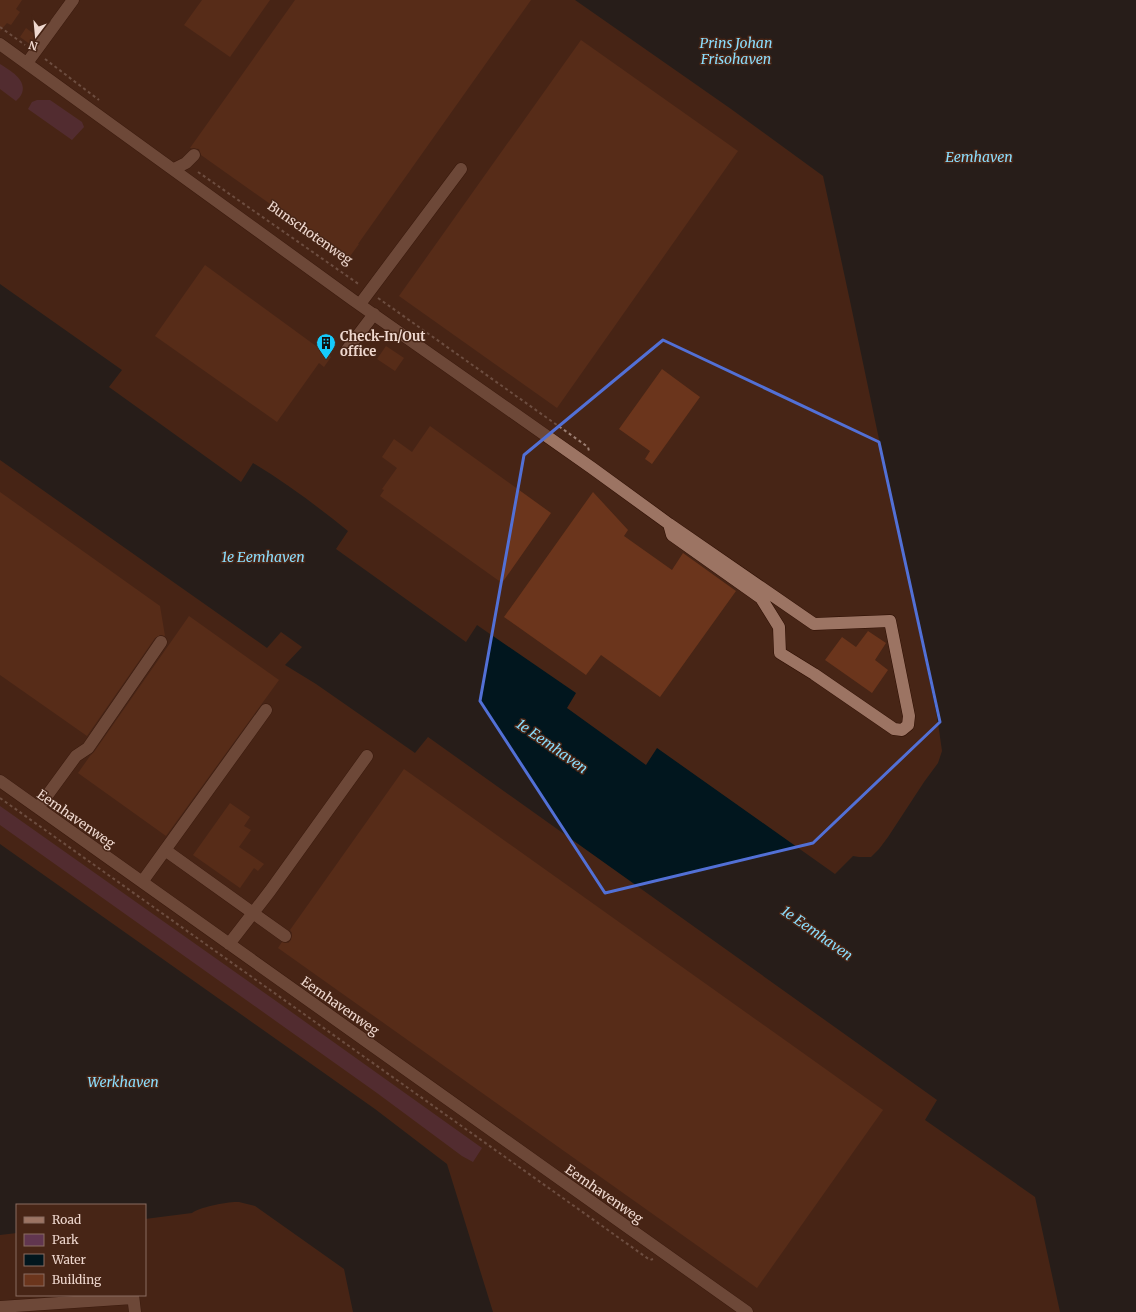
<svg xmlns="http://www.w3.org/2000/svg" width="1136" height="1312" font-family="Merriweather,serif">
<rect width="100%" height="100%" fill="#472516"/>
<path fill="#613650" d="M0,64c9,6 27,15 22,29 -1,3 -4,6 -6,8l-16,-12z
M37,100h13l32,22 2,5 -12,13 -44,-31 4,-7z
M0,806l276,195 206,147 -9,14 -11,-6 -85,-63 -377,-268z"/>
<path fill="#01161e" d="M575,0h561v1312h-76l-25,-115 -110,-77 12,-20 -509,-363 -13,16 -99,-69 -31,-19 17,-18 -21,-15 -14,16 -267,-188v-176l122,86 -13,17 132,95 12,-19c33,20 64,43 95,68l-12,18 130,93 11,-17 99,68 -9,15 79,57 11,-17 178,126 18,-18 6,1h12l8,-8 9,-12 36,-55 14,-19 4,-12 -5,-35 -87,-415 -27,-125 -92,-67z
M0,844l375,265 72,55 46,148h-140l-9,-43 -89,-63c-5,-1 -11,-3 -16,-4 -9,-1 -40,5 -47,11l-47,6v-14h-128v28l-17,2z"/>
<path fill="#6b351c" d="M0,0h22l-6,9 4,3 -9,13 -4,-2 -7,8z
M202,0h68l-40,57 -46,-32z
M295,0h236l-173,244h1l-11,15 -147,-104 -2,-6 -9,-1z
M26,28l11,8 -6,9 -11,-8z
M581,40l157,111 -181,257 -158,-112z
M205,265l126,92 -7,10 -5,-4 -42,59 -122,-86z
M386,346l18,12 -9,13 -18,-12z
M662,369l38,28 -48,67 -7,-5 5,-8 -31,-22z
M430,426l121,87 -49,70 -122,-87 4,-6 -2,-1 15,-21 -15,-11 12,-18 18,13z
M0,492l160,114 5,30 -4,-1 -6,3 -68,98 -87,-61z
M593,492l35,38 -4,6 48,34 11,-17 53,38 -76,106 -59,-42 -15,20 -82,-58z
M189,616l90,64 -113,156 -88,-63 12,-17 4,-4z
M868,631l18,12 -11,17 13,10 -16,23 -47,-33 17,-23 14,10z
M404,769l479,341 -126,178 -479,-340 4,-6 6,1 3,-3 1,-7 -2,-3z
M230,803l20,14 -6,9 7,4 -12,17 25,17 -6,7 -4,-3 -14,20 -47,-33z"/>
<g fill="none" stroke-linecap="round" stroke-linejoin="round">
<defs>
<path id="minor" d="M0,44l353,256 239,168 77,56 145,100 76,-3 19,95 -1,9 -6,5 -8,-1 -80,-55 -34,-21 -1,-26 -18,-29 -89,-63 -3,-11
M27,63l46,-63
M174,169l12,-6 8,-8
M360,304l101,-135
M346,351l28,-37
M0,781l747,531
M38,808l38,-52 12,-8 73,-106
M165,850l120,86
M142,882l124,-172
M229,944l41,-53 97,-135
M133,1295l2,17
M0,1307l133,-9"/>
</defs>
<use href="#minor" stroke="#2c0d01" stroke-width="13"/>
<path stroke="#9c7f73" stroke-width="2" stroke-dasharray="3 3" stroke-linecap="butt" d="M0,27l25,18
M45,59l54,41
M198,172l162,113
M378,298l210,149 1,4
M0,798l650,462 3,-1"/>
<use href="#minor" stroke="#9c7463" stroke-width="12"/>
</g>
<path d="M0 0H1136V1312H0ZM663,340l216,102 61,280 -127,121 -208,50 -125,-192 44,-246z" fill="#472516" fill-opacity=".55" fill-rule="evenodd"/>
<path fill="none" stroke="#5270d6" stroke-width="3" stroke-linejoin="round" d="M663,340l216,102 61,280 -127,121 -208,50 -125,-192 44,-246z"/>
<defs>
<symbol id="building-pin" viewBox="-11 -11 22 30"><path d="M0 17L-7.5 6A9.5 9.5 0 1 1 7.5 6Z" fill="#15cafb" stroke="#472516"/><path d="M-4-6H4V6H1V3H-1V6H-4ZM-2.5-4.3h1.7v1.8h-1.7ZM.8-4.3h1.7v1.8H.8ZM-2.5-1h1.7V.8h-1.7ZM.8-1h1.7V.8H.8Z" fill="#111"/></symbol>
</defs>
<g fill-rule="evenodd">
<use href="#building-pin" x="315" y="332" width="22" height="30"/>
</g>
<g text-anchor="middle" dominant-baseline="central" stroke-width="3" stroke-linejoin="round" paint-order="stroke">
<g font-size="13" fill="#efd8cf" stroke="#472516">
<text transform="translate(310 233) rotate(35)">Bunschotenweg</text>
<text transform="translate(76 819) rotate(35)">Eemhavenweg</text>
<text transform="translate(340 1006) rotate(35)">Eemhavenweg</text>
<text transform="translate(604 1194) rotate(35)">Eemhavenweg</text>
</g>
<g font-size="13" font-weight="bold" fill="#efd8cf" stroke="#472516" text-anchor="start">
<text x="340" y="336">Check-In/Out<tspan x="340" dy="15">office</tspan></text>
</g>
<g font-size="14" font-style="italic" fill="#8addfd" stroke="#472516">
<text x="736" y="43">Prins Johan<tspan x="736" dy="16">Frisohaven</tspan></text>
<text x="979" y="157">Eemhaven</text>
<text x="263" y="557">1e Eemhaven</text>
<text transform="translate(552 746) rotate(35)">1e Eemhaven</text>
<text transform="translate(817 933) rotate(35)">1e Eemhaven</text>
<text x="123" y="1082">Werkhaven</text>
</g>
</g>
<rect x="16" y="1204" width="130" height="92" fill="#472516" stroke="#8a6d60"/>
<rect x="24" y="1217" width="20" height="6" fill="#9c7463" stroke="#8a6d60"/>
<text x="52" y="1224" font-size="12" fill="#efd8cf">Road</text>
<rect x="24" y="1234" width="20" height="12" fill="#613650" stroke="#8a6d60"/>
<text x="52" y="1244" font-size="12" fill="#efd8cf">Park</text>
<rect x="24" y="1254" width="20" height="12" fill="#01161e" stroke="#8a6d60"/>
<text x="52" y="1264" font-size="12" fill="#efd8cf">Water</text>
<rect x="24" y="1274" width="20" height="12" fill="#6b351c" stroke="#8a6d60"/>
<text x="52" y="1284" font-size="12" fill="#efd8cf">Building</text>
<g transform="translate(36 36) rotate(196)" stroke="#472516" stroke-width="3" paint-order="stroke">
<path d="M0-3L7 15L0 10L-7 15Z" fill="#efd8cf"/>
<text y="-6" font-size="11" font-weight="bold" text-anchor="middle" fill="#efd8cf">N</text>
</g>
</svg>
